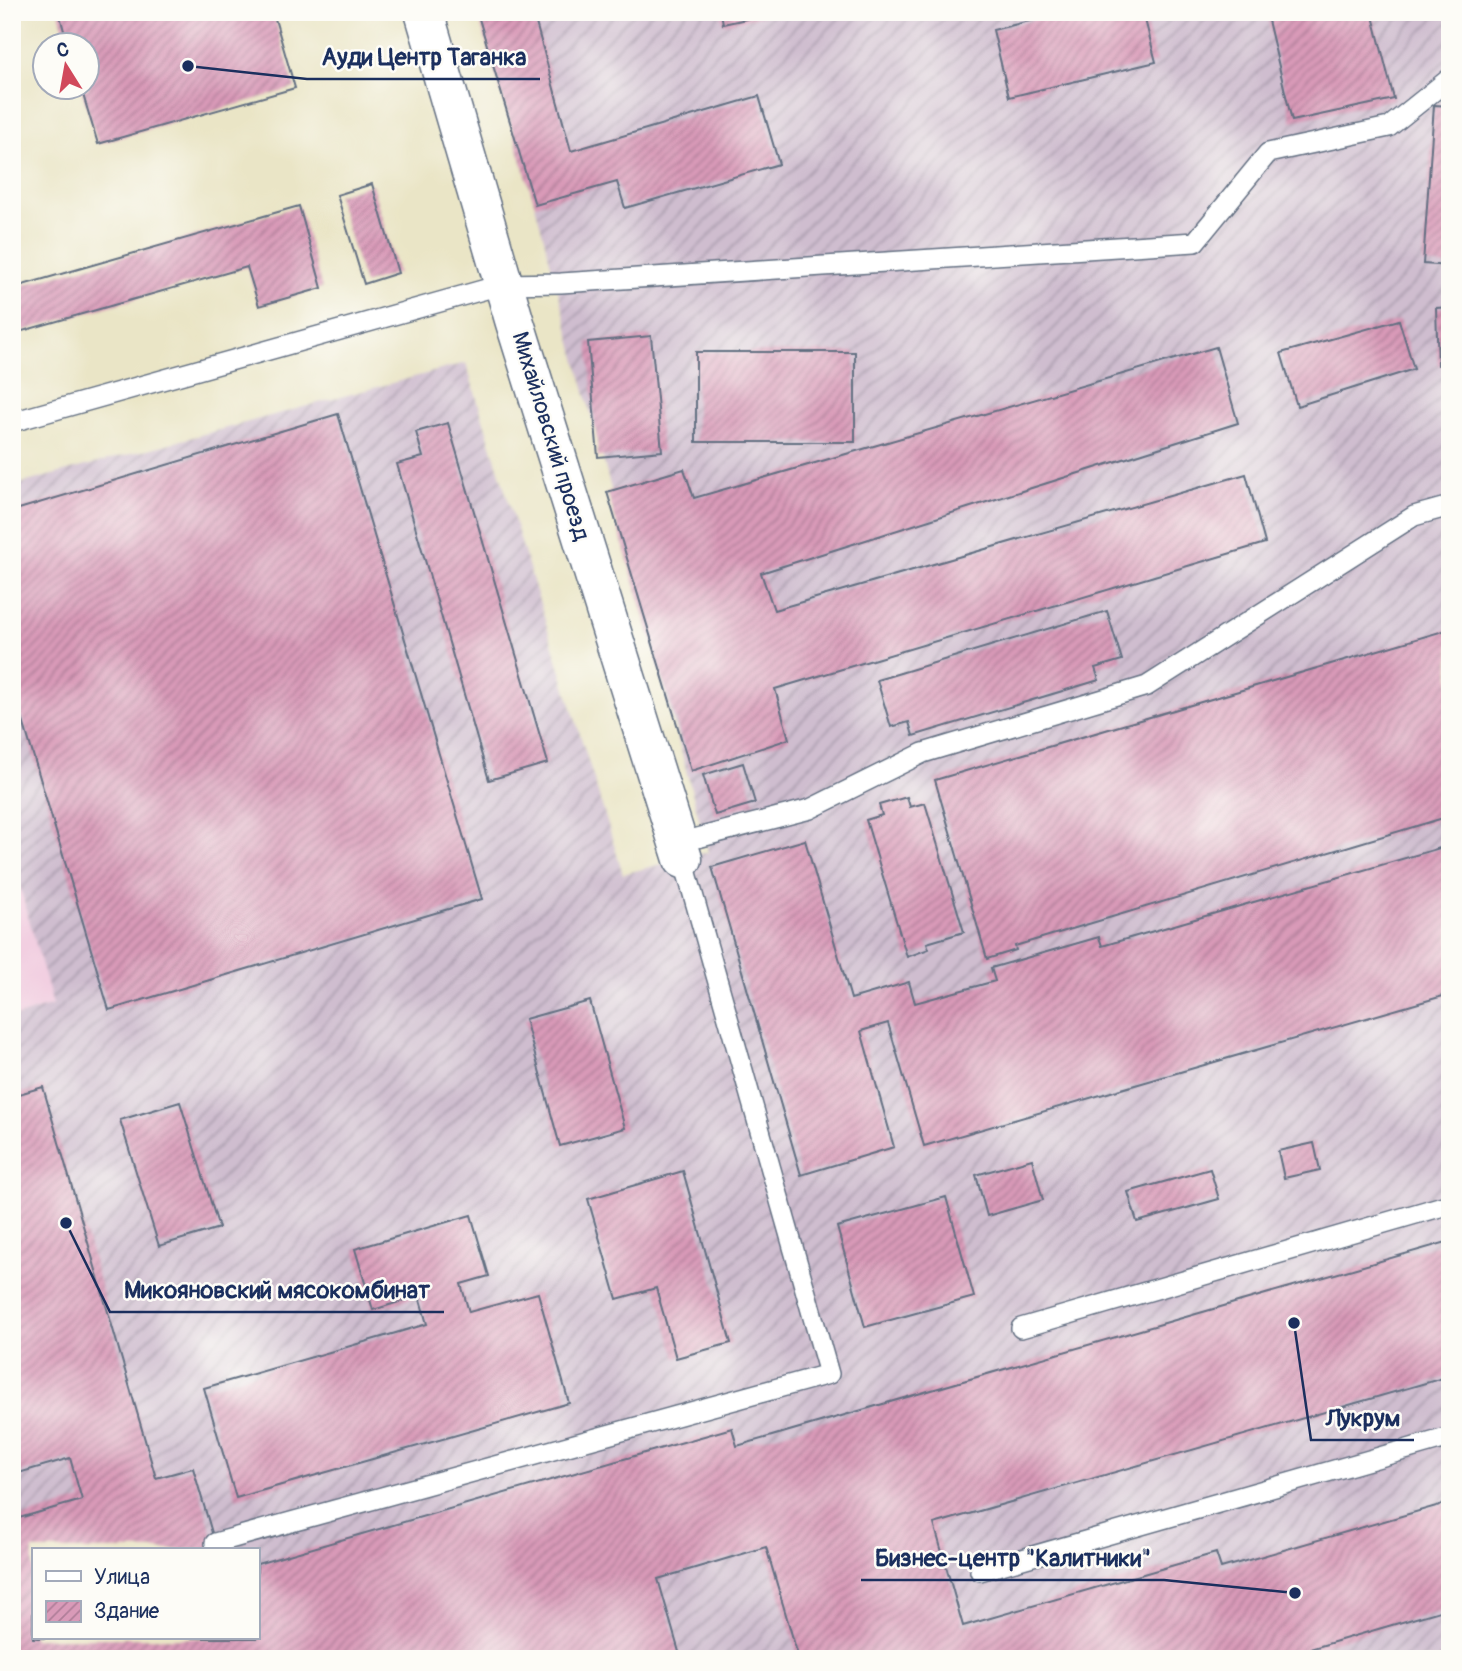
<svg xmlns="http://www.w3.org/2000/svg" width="1462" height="1671" font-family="Pangolin,sans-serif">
<defs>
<pattern id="industrial-furrows" width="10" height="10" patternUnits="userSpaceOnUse" patternTransform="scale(1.75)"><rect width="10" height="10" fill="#cfbdcf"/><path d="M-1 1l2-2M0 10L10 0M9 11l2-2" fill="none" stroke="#a79aab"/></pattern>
<pattern id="building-hatch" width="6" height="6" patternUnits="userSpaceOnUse" patternTransform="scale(1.75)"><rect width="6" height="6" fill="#d99ab8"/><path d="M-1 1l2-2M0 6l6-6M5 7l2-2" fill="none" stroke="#af7e99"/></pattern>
</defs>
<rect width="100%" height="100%" fill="#fdfcf7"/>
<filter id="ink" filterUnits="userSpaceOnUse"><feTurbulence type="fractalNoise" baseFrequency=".0143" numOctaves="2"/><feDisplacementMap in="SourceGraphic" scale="14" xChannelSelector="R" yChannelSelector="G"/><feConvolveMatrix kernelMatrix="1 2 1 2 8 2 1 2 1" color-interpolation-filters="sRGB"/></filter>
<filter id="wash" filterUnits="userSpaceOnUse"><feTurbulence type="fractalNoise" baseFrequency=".00686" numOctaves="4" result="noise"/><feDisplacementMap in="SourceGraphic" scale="28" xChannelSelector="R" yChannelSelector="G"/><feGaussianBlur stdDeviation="1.57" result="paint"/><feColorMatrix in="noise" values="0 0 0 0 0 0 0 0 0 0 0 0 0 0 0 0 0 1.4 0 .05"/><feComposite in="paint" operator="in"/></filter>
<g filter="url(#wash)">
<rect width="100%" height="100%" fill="#eae5c6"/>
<path fill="#f2cfe1" d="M12,858l42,147 -42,13z"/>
<path fill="url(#industrial-furrows)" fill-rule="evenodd" d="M477,12h973v1647h-1438v-641l41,-13 -41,-147v-372l454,-123 157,511 85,-22 -173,-647zM33,1550h224v88h-224z"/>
<g id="blocks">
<path fill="url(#building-hatch)" d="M59,12h214l22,76 -197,56 -17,-56h7v-42h-20z
M477,12h56l38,139 188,-55 20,68 -154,44 -8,-26 -82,23z
M721,12h52l1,1 -51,11z
M1066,12h77l13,50 -147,35 -16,-67z
M1266,12h106l22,87 -102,22z
M1434,105l16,1v160l-27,-2z
M372,184l26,89 -34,11 -27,-89z
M299,206l23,82 -63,18 -12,-39 -235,67v-46z
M1450,307v57l-12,1 -2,-57z
M1399,320l15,49 -117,37 -16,-53z
M651,336l11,115 -64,6 -10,-115z
M1216,347l22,76 -477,150 13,37 472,-136 19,69 -490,146 14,50 -98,32 -84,-279 77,-23 10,29z
M696,352h159v90h-159z
M338,414l144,485 -373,111 -97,-326v-173z
M448,423l100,340 -59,17 -92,-316 26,-7 -7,-25z
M1107,611l15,49 -27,8 4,12 -186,56 -4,-14 -18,5 -14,-47z
M1450,629v187l-435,130 1,4 -29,9 -52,-179z
M743,763l12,40 -40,12 -12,-40z
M907,797l3,10 15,-4 39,129 -37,11 2,6 -22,8 -41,-137 16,-5 -3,-10z
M805,840l46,159 58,-17 6,21 80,-22 -4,-13 108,-31 3,9 348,-101v149l-526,152 -36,-123 -27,8 33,116 -93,28 -89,-308z
M590,1001l35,127 -65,18 -35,-127z
M43,1087l113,391 37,-10 24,82h-184v88h224v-74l475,-136 5,18 713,-205v135l-516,148 29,102 253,-73 5,15 229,-66v106l-174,51h-477l-33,-112 -108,32 23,80h-669v-139l70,-20 -12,-42 -58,17v-379z
M180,1102l39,126 -60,18 -39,-126z
M1314,1143l6,27 -36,8 -6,-27z
M1032,1159l11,41 -56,16 -11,-41z
M1210,1169l9,30 -82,23 -9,-30z
M683,1171l48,172 -55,15 -20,-70 -39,11 -29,-100z
M946,1197l28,100 -109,30 -28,-100z
M471,1215l18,61 -28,8 8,28 69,-19 31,110 -333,95 -32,-110 223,-64 -8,-28 -46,14 -18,-61z"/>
</g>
</g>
<g filter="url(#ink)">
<use href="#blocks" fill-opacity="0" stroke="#636f82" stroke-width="2"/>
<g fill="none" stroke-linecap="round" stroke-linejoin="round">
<defs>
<path id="lane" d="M12,422l492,-138 57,-1 634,-41 73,-89 121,-26 61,-49
M678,843l132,-34 113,-56 224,-67 267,-170 36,-10
M1021,1328l429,-124
M215,1543l614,-169 -146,-515
M980,1571l470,-134"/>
<path id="street" d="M424,12l91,311 168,536"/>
</defs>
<use href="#lane" stroke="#636f82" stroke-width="22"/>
<use href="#street" stroke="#636f82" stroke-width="41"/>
<use href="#lane" stroke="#fff" stroke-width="19"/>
<use href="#street" stroke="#fff" stroke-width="38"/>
</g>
</g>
<g text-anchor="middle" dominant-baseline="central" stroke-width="5" stroke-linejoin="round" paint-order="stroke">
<g font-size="23" fill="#1b2f5e" stroke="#fdfcf7">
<text transform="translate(551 436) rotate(73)">Михайловский проезд</text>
</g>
</g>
<path fill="none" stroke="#1b2f5e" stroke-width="2.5" d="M188 66L307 79H540M66 1223L110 1312H444M1294 1323L1311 1440H1414M1295 1593L1164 1580H861"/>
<g fill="#1b2f5e" stroke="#fdfcf7" stroke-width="2.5">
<circle cx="188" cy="66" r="7"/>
<circle cx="66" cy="1223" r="7"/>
<circle cx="1294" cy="1323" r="7"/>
<circle cx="1295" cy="1593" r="7"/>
</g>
<g font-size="24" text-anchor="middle" font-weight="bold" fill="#1b2f5e" stroke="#fdfcf7" stroke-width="5" stroke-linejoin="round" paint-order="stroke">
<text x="424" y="65">Ауди Центр Таганка</text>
<text x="277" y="1298">Микояновский мясокомбинат</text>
<text x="1363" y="1426">Лукрум</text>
<text x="1013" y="1566">Бизнес-центр "Калитники"</text>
</g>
<rect width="1462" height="1671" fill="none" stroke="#fdfcf7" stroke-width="42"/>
<rect x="32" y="1548" width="228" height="91" fill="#fdfcf7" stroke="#a3aaba" stroke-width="2"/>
<rect x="46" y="1571" width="35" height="10" fill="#ffffff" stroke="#a3aaba" stroke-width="2"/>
<text x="94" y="1584" font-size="21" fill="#1b2f5e">Улица</text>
<rect x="46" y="1601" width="35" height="21" fill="url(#building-hatch)" stroke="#a3aaba" stroke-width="2"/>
<text x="94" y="1618" font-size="21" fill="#1b2f5e">Здание</text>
<g transform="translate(66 66) rotate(349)"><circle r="33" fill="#fdfcf7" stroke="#a3aaba" stroke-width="2"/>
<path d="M0-5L12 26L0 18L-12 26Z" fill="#d1495b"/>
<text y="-10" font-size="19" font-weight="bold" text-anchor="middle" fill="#1b2f5e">С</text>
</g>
</svg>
